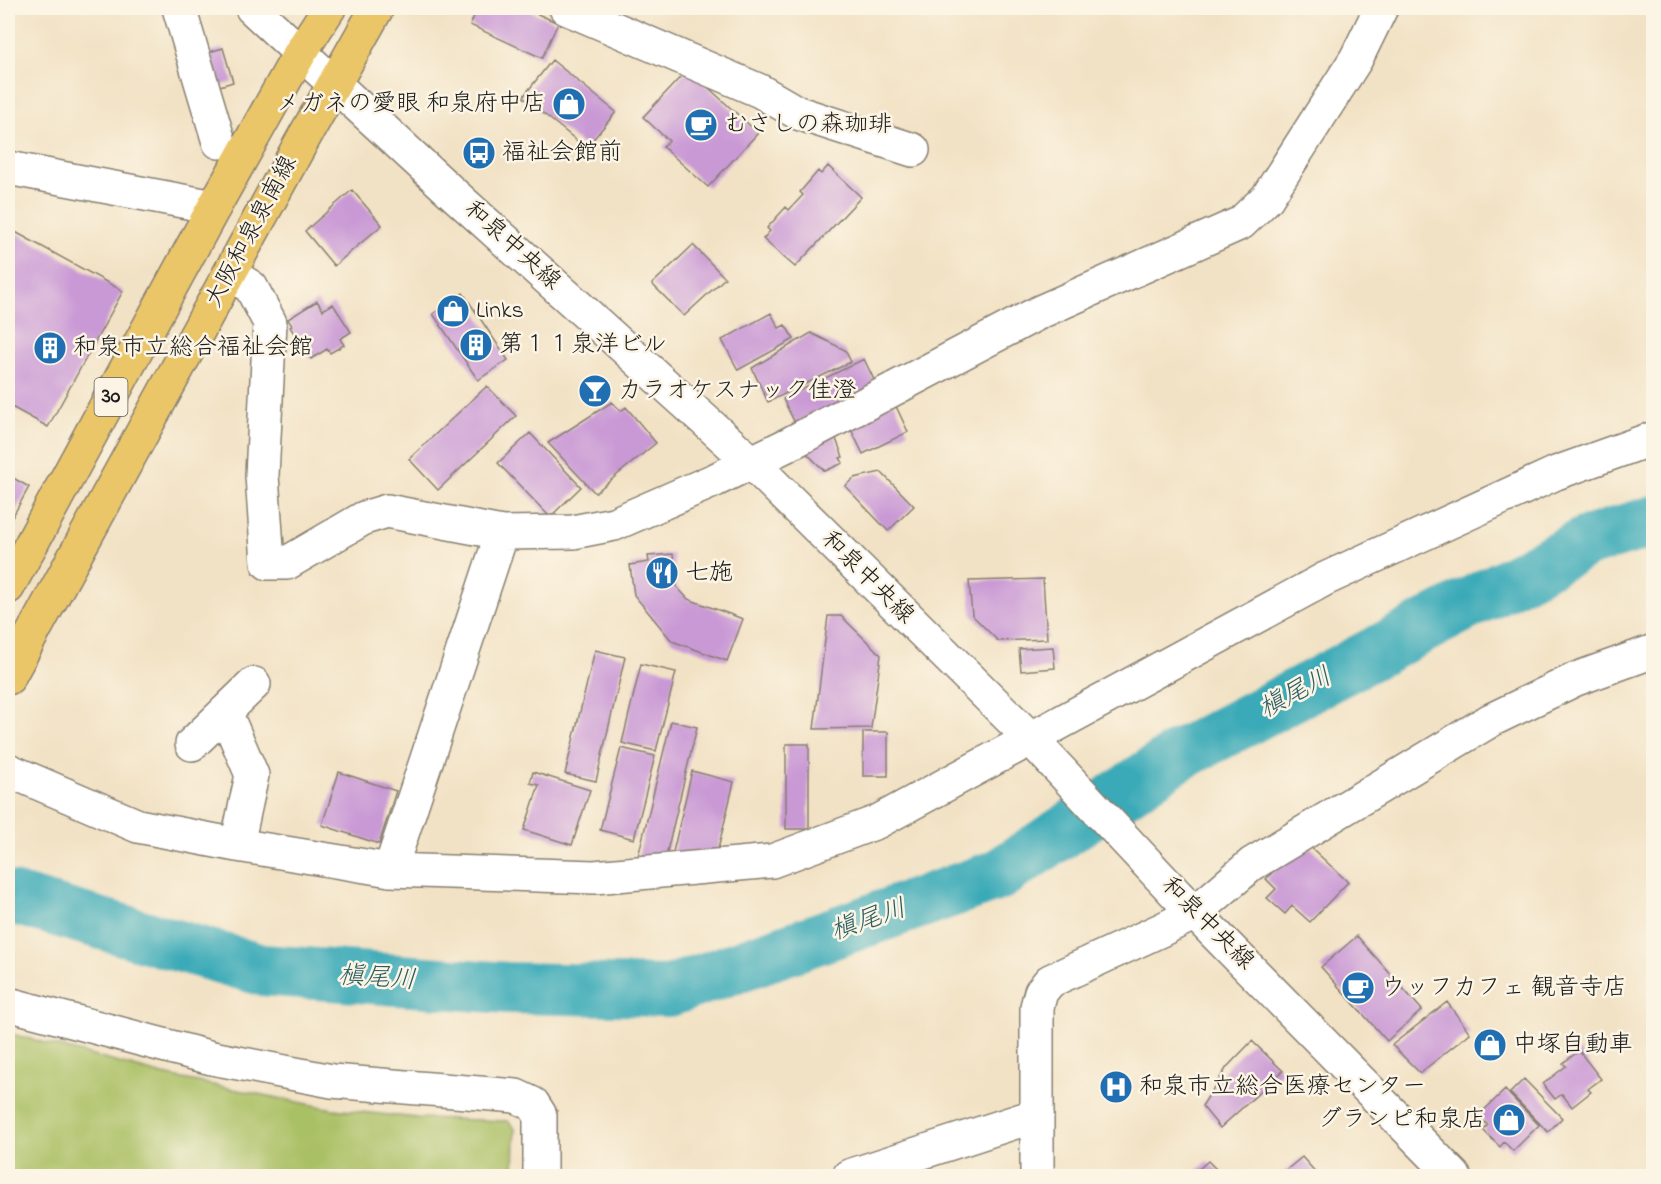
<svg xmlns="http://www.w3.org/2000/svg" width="1661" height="1184" font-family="'Indie Flower','Klee One',sans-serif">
<rect width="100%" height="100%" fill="#fcf5e5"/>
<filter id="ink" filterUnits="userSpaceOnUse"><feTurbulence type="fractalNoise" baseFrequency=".0167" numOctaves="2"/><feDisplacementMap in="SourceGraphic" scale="12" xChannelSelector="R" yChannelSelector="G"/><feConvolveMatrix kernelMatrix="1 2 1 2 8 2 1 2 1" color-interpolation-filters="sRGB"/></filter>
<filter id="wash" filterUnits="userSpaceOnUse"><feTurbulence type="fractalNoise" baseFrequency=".008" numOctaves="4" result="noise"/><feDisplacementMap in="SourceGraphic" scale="24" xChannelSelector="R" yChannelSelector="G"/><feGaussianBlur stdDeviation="1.35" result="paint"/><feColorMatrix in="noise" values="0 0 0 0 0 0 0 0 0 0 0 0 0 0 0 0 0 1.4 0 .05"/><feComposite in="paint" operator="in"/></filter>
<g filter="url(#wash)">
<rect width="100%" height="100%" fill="#f2e2c5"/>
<path fill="#aac065" stroke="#636e40" stroke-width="1.5" d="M8,1033l155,42 170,34 84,9 91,3 7,8 -1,47h-506z"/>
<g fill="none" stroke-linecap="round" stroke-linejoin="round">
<path stroke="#3aaab8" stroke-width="52" d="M8,897l254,73 246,18 161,3 329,-116 180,-119 408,-214 68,-21"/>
</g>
<g id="blocks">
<path fill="#c999d5" d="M478,8h46l34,15 -16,35 -72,-33z
M223,48l10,34 -23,7 -11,-34z
M552,60l64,52 -30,36 -63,-51z
M688,69l70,64 -50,54 -45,-40 6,-6 -26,-24z
M828,166l33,31 -66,70 -32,-28 7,-8 -3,-3 19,-21 3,3 14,-15 -3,-3 18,-21 3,3z
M352,190l30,35 -48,41 -29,-35z
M8,228l115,63 -75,136 -40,-22z
M693,245l32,33 -41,38 -32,-32z
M463,293l45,67 -30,20 -45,-66z
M317,301l6,9 10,-6 18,28 -11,7 4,6 -14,8 -3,-4 -16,10 -21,-32 2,-1 -4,-7z
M771,313l8,15 6,-3 9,14 -56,31 -16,-30z
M811,333l34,17 6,12 -83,40 -16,-34z
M864,359l14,29 -81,39 -14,-28z
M487,386l29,30 -78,74 -29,-31z
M612,402l9,9 5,-4 30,36 -61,50 -47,-50z
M894,402l14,30 -45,22 -15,-31z
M833,431l10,26 -3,1 3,5 -18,8 -25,-24z
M530,433l51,54 -31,30 -52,-54z
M881,472l33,34 -26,25 -43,-45 9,-8z
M8,475l21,12 -21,38z
M673,554l4,33 11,12 55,20 -16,42 -55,-20 -38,-46 -4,-30 19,-3 -1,-6z
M1043,579l4,60 -49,2 -26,-26 -3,-34z
M828,616h13l40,39 -10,73 -57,1z
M1053,647l2,21 -34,3 -2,-22z
M595,650l30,7 -29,124 -31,-7z
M641,664l35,8 -20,79 -34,-8z
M671,721l26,6 -34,141 -26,-7z
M863,732h25v44h-25z
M786,744h23v85h-23z
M621,748l34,8 -21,83 -34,-9z
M692,771l42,11 -19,80 -42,-10z
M339,772l57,19 -17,53 -57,-19z
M533,772l57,18 -18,55 -48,-15 15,-45 -9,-2z
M1303,840l45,42 -38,40 -18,-16 -7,8 -18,-16 9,-9 -10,-10z
M1357,936l65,74 -35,31 -66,-74z
M1447,1002l23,31 -50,40 -28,-28z
M1252,1041l31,30 -63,57 -18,-22 25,-39z
M1579,1051l22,28 -13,10 3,3 -19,15 -10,-13 -7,5 -12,-15 23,-18 -3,-3z
M1524,1079l38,39 -14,14 -38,-39z
M1505,1090l34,35 -26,26 -9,-9 -4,5 -17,-17 5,-5 -10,-9z
M1302,1157l17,19h-40z
M1208,1161l15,15h-32z"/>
</g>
</g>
<g filter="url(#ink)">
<use href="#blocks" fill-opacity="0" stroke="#877f70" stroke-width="1.5"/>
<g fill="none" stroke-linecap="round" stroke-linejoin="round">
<defs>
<path id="minor" d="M179,8l40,134
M566,8l194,83 38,22 115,37
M230,274l21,13 19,36 -8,152 6,88h19l77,-45 23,-7 115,22 71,-1 41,-8 101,-44 72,-35 253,-133 201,-89 26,-25 89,-139 25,-51
M225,712l27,63 -15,70
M192,744l62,-60
M8,770l130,56 99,19 153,25 204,7 178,-16 105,-39 448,-243 231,-106 98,-35
M390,870l112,-337
M1195,913l57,-49 239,-144 85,-41 78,-28
M849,1176l188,-61v61"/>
<path id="tertiary" d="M252,8l196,181 303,273 279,276 147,157 277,281
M8,168l206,39
M8,1004l204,54 120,23 184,15 17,8 7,11v61
M1037,1115v-108l4,-15 9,-11 111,-51 34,-17"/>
<path id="primary" d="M8,587l206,-380 86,-154 29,-45
M8,678l294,-537 75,-133"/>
</defs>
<use href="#minor" stroke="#877f70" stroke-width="36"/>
<use href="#tertiary" stroke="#877f70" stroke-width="36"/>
<use href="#primary" stroke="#877f70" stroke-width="36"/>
<use href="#minor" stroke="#fff" stroke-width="33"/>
<use href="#tertiary" stroke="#fff" stroke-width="33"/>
<use href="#primary" stroke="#ebc669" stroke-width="33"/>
</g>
</g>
<defs>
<symbol id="shop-disc" viewBox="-11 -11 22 22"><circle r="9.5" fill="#1f6fb2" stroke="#fcf5e5"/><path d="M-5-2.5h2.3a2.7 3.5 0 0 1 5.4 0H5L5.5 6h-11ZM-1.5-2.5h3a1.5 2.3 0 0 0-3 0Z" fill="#fff"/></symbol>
<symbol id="cafe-disc" viewBox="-11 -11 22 22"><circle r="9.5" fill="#1f6fb2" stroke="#fcf5e5"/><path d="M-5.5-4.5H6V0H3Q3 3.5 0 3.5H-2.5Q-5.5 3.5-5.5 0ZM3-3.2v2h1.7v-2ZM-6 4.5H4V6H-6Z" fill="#fff"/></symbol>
<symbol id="bus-disc" viewBox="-11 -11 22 22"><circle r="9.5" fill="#1f6fb2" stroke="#fcf5e5"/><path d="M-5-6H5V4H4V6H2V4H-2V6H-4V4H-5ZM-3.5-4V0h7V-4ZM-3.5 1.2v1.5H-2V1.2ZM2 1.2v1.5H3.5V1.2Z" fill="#fff"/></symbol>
<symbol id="building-disc" viewBox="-11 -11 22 22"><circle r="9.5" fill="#1f6fb2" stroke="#fcf5e5"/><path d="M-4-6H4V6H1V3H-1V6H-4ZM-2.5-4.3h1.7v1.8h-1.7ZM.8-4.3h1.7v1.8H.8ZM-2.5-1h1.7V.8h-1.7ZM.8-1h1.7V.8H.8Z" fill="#fff"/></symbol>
<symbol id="bar-disc" viewBox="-11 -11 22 22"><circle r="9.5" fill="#1f6fb2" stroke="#fcf5e5"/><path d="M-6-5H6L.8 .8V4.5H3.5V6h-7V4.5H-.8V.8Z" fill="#fff"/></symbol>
<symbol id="restaurant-disc" viewBox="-11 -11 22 22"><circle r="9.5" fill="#1f6fb2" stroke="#fcf5e5"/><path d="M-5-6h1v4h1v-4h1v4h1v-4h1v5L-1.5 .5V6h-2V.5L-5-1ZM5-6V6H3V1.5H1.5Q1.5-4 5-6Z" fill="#fff"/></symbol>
<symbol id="hospital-disc" viewBox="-11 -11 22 22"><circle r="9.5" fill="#1f6fb2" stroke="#fcf5e5"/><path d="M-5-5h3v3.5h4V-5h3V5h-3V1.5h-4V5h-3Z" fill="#fff"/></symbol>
</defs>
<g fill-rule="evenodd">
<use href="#shop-disc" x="550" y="85" width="38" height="38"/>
<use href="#cafe-disc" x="682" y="106" width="38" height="38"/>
<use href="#bus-disc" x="460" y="134" width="38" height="38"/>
<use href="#shop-disc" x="434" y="292" width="38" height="38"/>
<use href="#building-disc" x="457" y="326" width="38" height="38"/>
<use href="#building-disc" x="31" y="329" width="38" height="38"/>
<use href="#bar-disc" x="576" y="372" width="38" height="38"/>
<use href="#restaurant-disc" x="643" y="554" width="38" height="38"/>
<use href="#cafe-disc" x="1339" y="969" width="38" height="38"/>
<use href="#shop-disc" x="1471" y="1026" width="38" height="38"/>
<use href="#hospital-disc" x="1097" y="1068" width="38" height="38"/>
<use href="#shop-disc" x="1490" y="1101" width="38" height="38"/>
</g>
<g text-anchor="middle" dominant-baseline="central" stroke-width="5" stroke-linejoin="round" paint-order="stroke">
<rect fill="#fcf5e5" stroke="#5f5d58" stroke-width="1.5" x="94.5" y="378" width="33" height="38" rx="4.5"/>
<g font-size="22" font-weight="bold" fill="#1c1c1c">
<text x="111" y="397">30</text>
</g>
<g font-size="24" fill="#1c1c1c" stroke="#fcf5e5" text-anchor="start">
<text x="546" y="104" text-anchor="end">メガネの愛眼 和泉府中店</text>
<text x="724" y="125">むさしの森珈琲</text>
<text x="502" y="153">福祉会館前</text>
<text x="476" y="311">Links</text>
<text x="499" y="345">第１１泉洋ビル</text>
<text x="73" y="348">和泉市立総合福祉会館</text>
<text x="618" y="391">カラオケスナック佳澄</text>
<text x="685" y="573">七施</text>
<text x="1381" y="988">ウッフカフェ 観音寺店</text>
<text x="1513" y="1045">中塚自動車</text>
<text x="1139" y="1087">和泉市立総合医療センター</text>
<text x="1486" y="1120" text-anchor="end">グランピ和泉店</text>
</g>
<g font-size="24" fill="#1c1c1c" stroke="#fcf5e5">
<text transform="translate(252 232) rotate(-62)">大阪和泉泉南線</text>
<text transform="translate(512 246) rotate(42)">和泉中央線</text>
<text transform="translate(867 578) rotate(45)">和泉中央線</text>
<text transform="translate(1207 924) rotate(45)">和泉中央線</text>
</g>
<g font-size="26" font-style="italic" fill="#2a5c62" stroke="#fcf5e5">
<text transform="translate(1296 694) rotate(-28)">槇尾川</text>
<text transform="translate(869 921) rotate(-19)">槇尾川</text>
<text transform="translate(377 979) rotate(4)">槇尾川</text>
</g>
</g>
<rect width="1661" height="1184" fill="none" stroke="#fcf5e5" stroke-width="30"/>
</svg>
